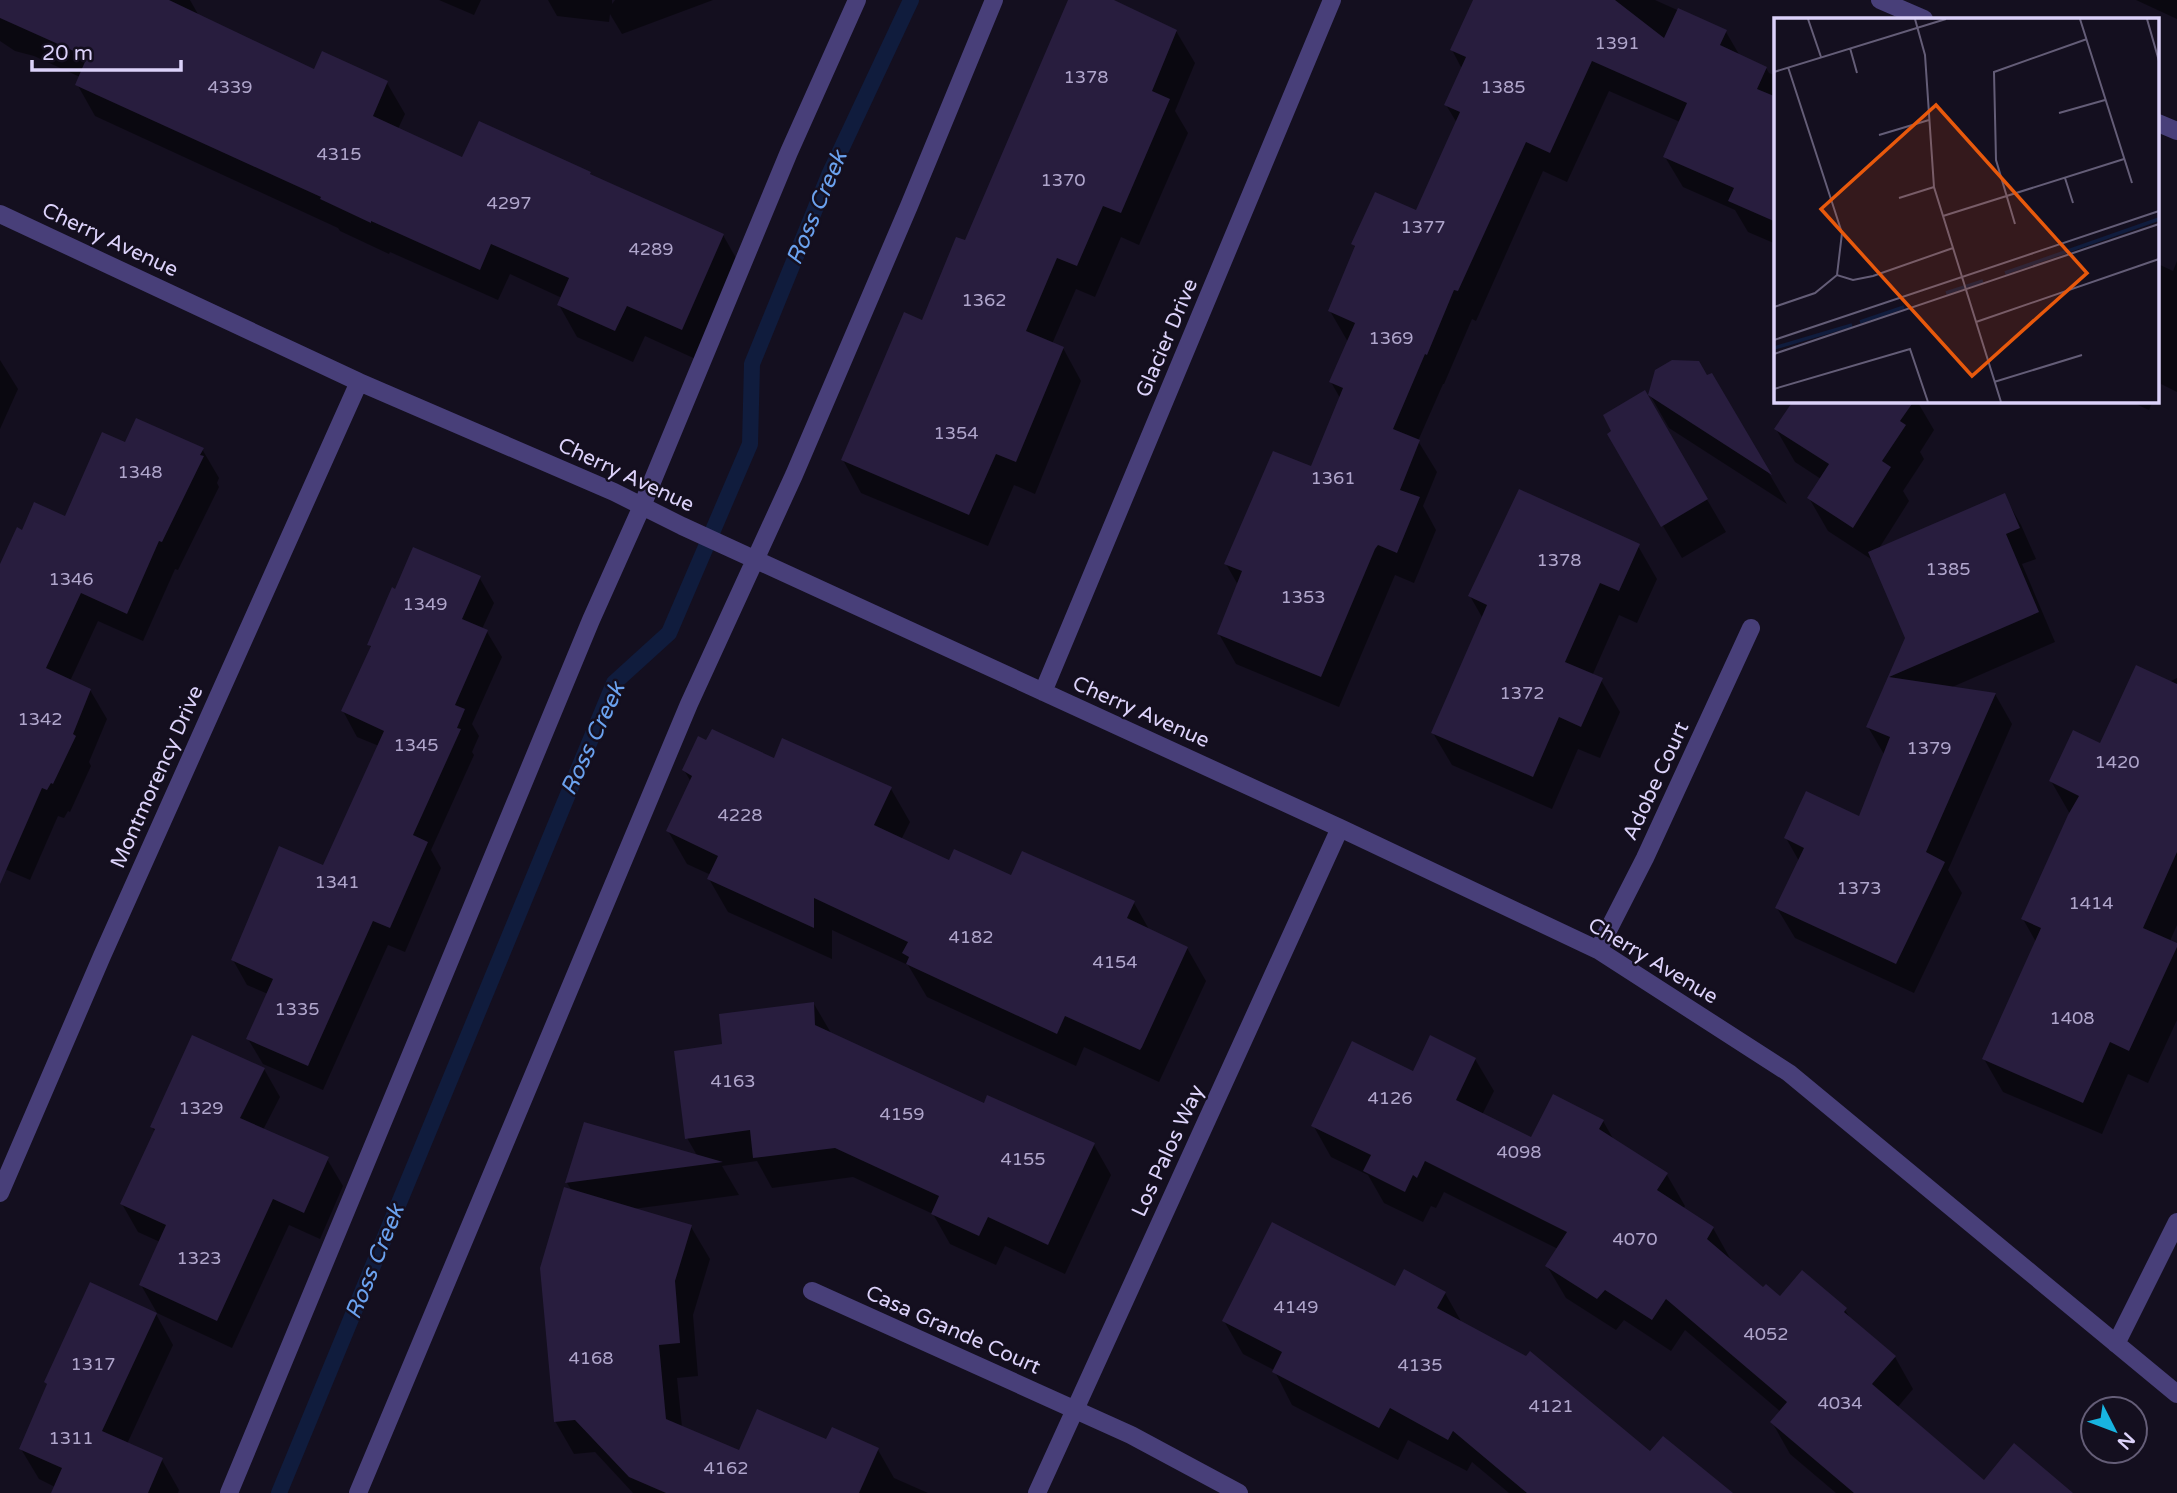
<svg xmlns="http://www.w3.org/2000/svg" width="2177" height="1493" font-family="'Varela Round',sans-serif">
<rect width="100%" height="100%" fill="#140f1f"/>
<path fill="#0007" d="M0,0h190l9,16 116,55 72,12 18,31 -7,15 65,31 127,13 2,4 131,58 18,32 -41,94 -55,-25 -12,26 -56,-25 -18,-32 3,-7 -52,-24 -12,26 -108,-48 -1,2 -49,-23 -2,-3 -243,-112 -18,-32 3,-7 -46,-21 -19,-5 -15,-10z
M439,0h42l-7,15z
M548,0h64v4l3,-4h98l-91,34 -12,-20 -1,8 -52,-6z
M1070,0h39l67,31 19,32 -20,48 13,22 -49,112 -18,-8 -26,60 -19,-8 -24,55 11,4 18,33 -46,113 -21,-9 -26,61 -127,-53 -18,-33 123,-217z
M1475,0h180l71,32 14,24 26,12 3,5 7,3v168l-28,-12 -13,-22 -52,-23 -18,-30 15,-35 -71,-31 -42,91 -24,-11 -67,150 -4,-2 -28,65h-1l-25,57 19,31 -14,34 13,24 -22,53 -19,-8 -56,132 -103,-43 -17,-30 19,-49 -12,-21 86,-95 28,-71 -9,-16 17,-40 -18,-31 26,-62 -3,-5 64,-32 40,-89 -11,-18 16,-36 -10,-19z
M2136,0h41v19z
M2177,261v131l-16,-8 -3,6v-126l15,7z
M0,360l18,29 -18,40z
M1711,375l76,129 -118,-76 -19,-33z
M1644,392l82,140 -44,26 -73,-123z
M1795,401h71l3,2 1,-2h47l17,29 -14,22 4,7 -21,32 6,10 -31,49 126,-55 17,30 15,34 -14,5 33,78 -105,46 45,6 17,30 -64,146 14,23 -48,100 -119,-55 -18,-30 22,-47 -13,-23 74,-20 25,-62 -17,-29 39,-89 -33,-77 -46,-30 -19,-33 12,-19 -26,-17 -19,-33z
M2129,401h24l-4,9z
M126,445l76,4 17,29 -2,5 2,4 -41,83 -3,-1 -32,72 -45,-20 -28,60 20,9 17,29 -18,43 2,4 -21,46 -2,-1 -4,7 -6,-2 -28,64 -30,-13v-299l23,-36 43,-14z
M1638,546l19,33 -20,44 -18,-8 -27,61 9,4 19,32 -20,46 -22,-9 -26,60 -100,-44 -19,-32 50,-114 -13,-23z
M479,577l15,26 -12,26 5,3 15,25 -30,67 7,12 -7,16 2,3 -43,95 10,18 -36,84 -17,-7 -65,145 -60,-26 -15,-25 20,-45 -21,-9 -14,-25 91,-92 55,-122 -22,-9 -14,-26 29,-63 -3,-3z
M2177,678v247l-7,16 7,4v75l-29,63 -20,-9 -26,60 -99,-42 -19,-33 52,-117 -13,-23 47,-105 -19,-33 50,-36 68,-63z
M774,760l117,29 19,33 -9,18 49,22 184,41 16,28 37,17 19,33 -47,101 -75,-35 -8,19 -149,-69 -19,-32 -76,-35v29l-104,-47 -19,-33 2,-4 -24,-11 -19,-33 23,-49 -7,-12z
M814,1004l17,29 153,72 110,40 17,30 -46,99 -60,-28 -9,19 -46,-21 -17,-30 -80,-37 -81,11 -15,-27 -35,5 17,29 -106,14 58,18 19,32 -17,56 5,61 -21,2 5,49 58,25 87,-10 51,8 16,28 34,15h-295l-38,-41 -21,2 -19,-33 17,-230 -5,-8 18,-59 113,33 -11,-19 37,-92z
M1475,1059l19,32 -12,24 50,24 71,-18 12,21 52,33 18,31 -2,3 30,19 18,32 -1,2 33,27 17,10 65,11 7,11 43,36 18,32 -16,19 87,74 79,11h-227l-46,-39 -18,-32 9,-10 -96,-82 -14,21 -47,-31 -8,10 -50,-32 -19,-32 11,-17 -114,-57 -8,16 -5,-2 -8,16 -39,-19 -16,-28 -37,-18 -18,-32 101,-52z
M264,1069l16,28 -17,33 64,29 16,27 -23,53 -31,-14 -57,123 -75,-35 -16,-28 19,-43 -22,-10 -16,-28 33,-72 -3,-5z
M1395,1288l50,5 17,30 189,130 69,40h-211l-37,-31 -5,9 -59,-31 -10,20 -106,-55 -18,-35 -31,-16 -19,-33z
M156,1314l17,31 -46,99 35,16 17,30 -1,3h-126l3,-6 -16,-8 -18,-30 27,-63 -2,-4z"/>
<g fill="none" stroke-linecap="round" stroke-linejoin="round">
<path stroke="#101c3d" stroke-width="16" d="M279,1493l335,-810 55,-50 81,-189 2,-80 77,-189 82,-175"/>
</g>
<path fill="#281d3e" d="M0,0h169l145,69 8,-18 66,30 -15,35 89,41 17,-36 112,51 -1,2 134,60 -42,96 -55,-24 -12,25 -58,-26 12,-27 -78,-34 -11,26 -109,-49v2l-51,-24 1,-2 -246,-112 12,-28 -87,-39z
M1068,0h46l63,30 -25,61 18,8 -49,114 -18,-7 -26,60 -20,-8 -31,73 38,16 -48,115 -20,-8 -27,61 -128,-55 63,-148 18,8 34,-83 9,3z
M1473,0h142l49,38 14,-30 49,22 -7,15 47,22 -10,22 17,7 2,-7v133l-48,-21 6,-13 -71,-31 24,-54 -95,-42 -42,92 -24,-11 -68,149 -4,-1 -27,65 -2,-1 -32,75 27,11 -20,50 20,7 -23,56 -19,-8 -3,4 -54,128 -104,-43 25,-63 -18,-7 49,-113 38,15 32,-78 -14,-6 26,-59 -27,-12 27,-65 -4,-2 24,-52 41,18 44,-98 -16,-7 22,-48 -16,-7z
M1672,360l27,1 8,14 5,-2 60,102 -124,-80 7,-25z
M1645,390l63,109 -47,28 -54,-93 4,-3 -8,-16z
M1793,401h121l-14,20 6,4 -24,36 9,6 -38,61 -46,-30 22,-34 -55,-35z
M136,418l68,30 -4,7 4,1 -42,86 -3,-1 -32,73 -46,-21 -35,75 45,21 -18,45 3,2 -23,48 -2,-1 -4,7 -5,-2 -42,96v-320l17,-37 5,3 12,-28 31,14 37,-84 23,10z
M1519,489l121,55 -21,47 -19,-8 -35,79 38,16 -22,49 -22,-10 -26,60 -102,-44 56,-128 -19,-9z
M2005,493l15,35 -14,6 33,78 -150,65 107,16 -70,159 19,10 -49,102 -121,-56 29,-60 -20,-10 22,-47 53,25 31,-79 -24,-10 39,-89 -37,-86z
M413,547l68,29 -19,43 26,11 -33,75 10,4 -8,19 4,1 -48,106 15,7 -38,86 -17,-7 -65,145 -62,-27 27,-60 -42,-19 48,-114 44,19 61,-134 -43,-20 30,-65 -4,-1 25,-58 3,2z
M2136,665l41,19v168l-34,76 34,15v4l-48,104 -19,-9 -27,61 -101,-44 59,-131 -20,-9 47,-104 11,-19 -30,-15 24,-51 27,13z
M712,729l62,29 8,-20 110,49 -18,38 75,35 5,-11 57,26 11,-24 113,50 -8,17 61,29 -46,100 -2,3 -75,-34 -8,18 -151,-70 3,-7 -7,-4 6,-11 -94,-44v30l-107,-49 11,-23 -52,-25 26,-55 -10,-6 16,-34 8,4z
M814,1002l1,23 169,78 3,-8 108,48 -47,102 -60,-28 -9,19 -48,-22 8,-18 -104,-48 -82,10 -3,-28 -65,9 -11,-88 48,-7 -3,-30z
M192,1035l73,33 -25,50 89,39 -25,56 -31,-14 -56,122 -78,-36 27,-60 -46,-21 35,-75 -5,-2z
M1430,1035l46,23 -20,42 75,37 22,-43 51,26 -5,9 69,44 -11,17 57,37 -7,12 56,48 3,-3 14,12 22,-26 45,38 -3,4 52,44 -24,28 112,96 30,-37 59,50h-219l-84,-71 17,-20 -121,-103 -14,21 -47,-30 -8,9 -52,-33 22,-34 -142,-71 -8,17 -4,-3 -8,17 -42,-21 8,-16 -60,-29 41,-85 61,30z
M584,1122l139,40 -158,21z
M564,1187l128,38 -17,56 5,62 -21,2 7,74 73,31 18,-41 69,30 6,-12 47,21 -20,45h-193l-37,-16 -54,-57 -21,2 -14,-154z
M1272,1222l123,64 9,-17 42,23 -9,16 89,48 4,-5 120,100 13,-15 70,57h-206l-74,-62 -5,9 -58,-32 -11,20 -107,-56 10,-20 -60,-31z
M90,1282l67,31 -55,118 61,27 -15,35h-97l11,-25 -43,-19 28,-65 -3,-2z"/>
<g fill="none" stroke-linecap="round" stroke-linejoin="round">
<path stroke="#483f79" stroke-width="18" d="M1880,0l44,19
M2158,123l19,8
M0,214l359,168 255,110 68,34 658,302 258,122 191,123 388,321
M1043,692l289,-692
M1598,950l47,-92 106,-230
M0,1193l102,-237 257,-574
M812,1291l319,144 108,58
M2116,1344l61,-122
M229,1493l362,-873 51,-114 147,-354 68,-152
M358,1493l331,-789 105,-229 115,-269 85,-206
M1037,1493l303,-665"/>
</g>
<g text-anchor="middle" dominant-baseline="central" stroke-width="5" stroke-linejoin="round" paint-order="stroke">
<g font-size="18" fill="#afa5cb">
<text x="1617" y="43">1391</text>
<text x="1086" y="77">1378</text>
<text x="230" y="87">4339</text>
<text x="1503" y="87">1385</text>
<text x="339" y="154">4315</text>
<text x="1063" y="180">1370</text>
<text x="509" y="203">4297</text>
<text x="1423" y="227">1377</text>
<text x="651" y="249">4289</text>
<text x="984" y="300">1362</text>
<text x="1391" y="338">1369</text>
<text x="956" y="433">1354</text>
<text x="140" y="472">1348</text>
<text x="1333" y="478">1361</text>
<text x="1559" y="560">1378</text>
<text x="1948" y="569">1385</text>
<text x="71" y="579">1346</text>
<text x="1303" y="597">1353</text>
<text x="425" y="604">1349</text>
<text x="1522" y="693">1372</text>
<text x="40" y="719">1342</text>
<text x="416" y="745">1345</text>
<text x="1929" y="748">1379</text>
<text x="2117" y="762">1420</text>
<text x="740" y="815">4228</text>
<text x="337" y="882">1341</text>
<text x="1859" y="888">1373</text>
<text x="2091" y="903">1414</text>
<text x="971" y="937">4182</text>
<text x="1115" y="962">4154</text>
<text x="297" y="1009">1335</text>
<text x="2072" y="1018">1408</text>
<text x="733" y="1081">4163</text>
<text x="1390" y="1098">4126</text>
<text x="201" y="1108">1329</text>
<text x="902" y="1114">4159</text>
<text x="1519" y="1152">4098</text>
<text x="1023" y="1159">4155</text>
<text x="1635" y="1239">4070</text>
<text x="199" y="1258">1323</text>
<text x="1296" y="1307">4149</text>
<text x="1766" y="1334">4052</text>
<text x="591" y="1358">4168</text>
<text x="93" y="1364">1317</text>
<text x="1420" y="1365">4135</text>
<text x="1840" y="1403">4034</text>
<text x="1551" y="1406">4121</text>
<text x="71" y="1438">1311</text>
<text x="726" y="1468">4162</text>
</g>
<g font-size="21" fill="#dcd2fa" stroke="#140f1f">
<text transform="translate(110 240) rotate(25)">Cherry Avenue</text>
<text transform="translate(1167 338) rotate(-67)">Glacier Drive</text>
<text transform="translate(626 475) rotate(25)">Cherry Avenue</text>
<text transform="translate(1141 712) rotate(24)">Cherry Avenue</text>
<text transform="translate(157 777) rotate(-66)">Montmorency Drive</text>
<text transform="translate(1656 781) rotate(-65)">Adobe Court</text>
<text transform="translate(1653 961) rotate(31)">Cherry Avenue</text>
<text transform="translate(1168 1151) rotate(-65)">Los Palos Way</text>
<text transform="translate(953 1330) rotate(24)">Casa Grande Court</text>
</g>
<g font-size="23" font-style="italic" fill="#6ba2ef" stroke="#140f1f">
<text transform="translate(817 208) rotate(-67)">Ross Creek</text>
<text transform="translate(593 739) rotate(-65)">Ross Creek</text>
<text transform="translate(375 1262) rotate(-68)">Ross Creek</text>
</g>
</g>
<g transform="translate(1774 18)">
<rect width="385" height="385" fill="#140f1f"/>
<path fill="none" stroke="#101c3d" stroke-width="3.5" d="M231,255l154,-54M172,275l37,-12M86,304l44,-15M0,330l78,-23"/>
<path fill="none" stroke="#645d77" stroke-width="2" d="M34,1l13,38M141,1l10,36 9,132 67,215M306,1l52,164M373,1l12,42M76,30l7,25M14,49l54,166 -5,42M0,54l172,-53M285,95l46,-13M105,117l50,-15M291,160l8,25M125,180l35,-11M169,198l181,-57M241,206l-19,-64 -2,-88 93,-33M0,289l41,-14 22,-18 16,5 20,-4 80,-28M202,304l183,-63M0,322l385,-129M0,336l385,-130M220,364l88,-27M0,371l136,-40 18,53"/>
<path fill="#e8590c" fill-opacity="0.15" stroke="#e8590c" stroke-width="3.5" d="M162,87l151,168 -115,103 -151,-167z"/>
<rect width="385" height="385" fill="none" stroke="#dcd2fa" stroke-width="3.5"/>
</g>
<g transform="translate(2114 1430) rotate(132)"><circle r="33" fill="#140f1f" stroke="#645d77" stroke-width="2"/>
<path d="M0-5L12 26L0 18L-12 26Z" fill="#18b4e0"/>
<text y="-10" font-size="19" font-weight="bold" text-anchor="middle" fill="#dcd2fa">N</text>
</g>
<path d="M32 60v10h149v-10" fill="none" stroke="#dcd2fa" stroke-width="3.5"/>
<text x="42" y="60" font-size="21" fill="#dcd2fa" stroke="#140f1f" stroke-width="5" paint-order="stroke">20 m</text>
</svg>
